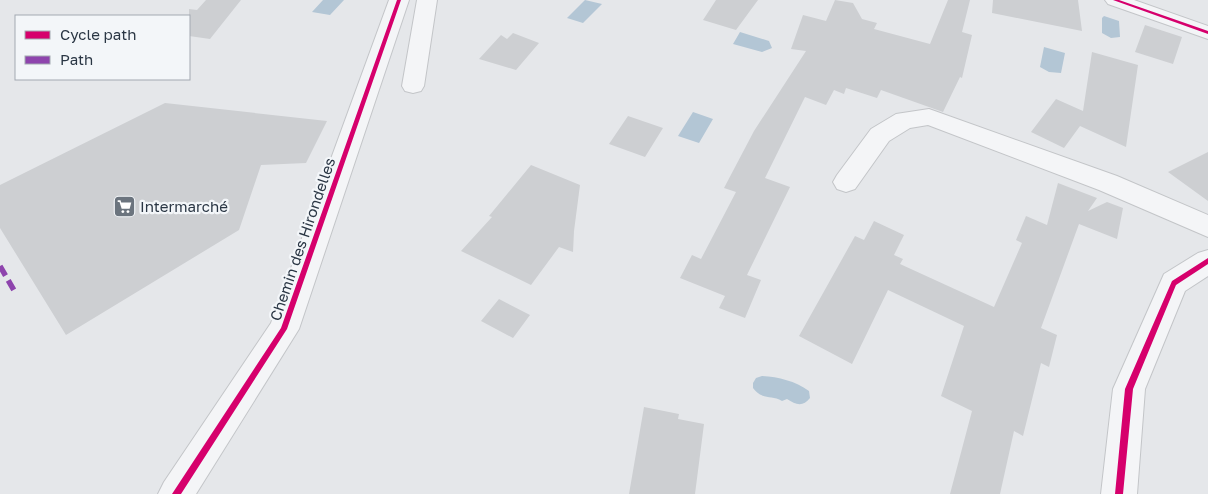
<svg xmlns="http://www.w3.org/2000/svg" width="1208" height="494" font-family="'Golos Text',sans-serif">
<rect width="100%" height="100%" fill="#e5e7ea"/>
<path fill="#b3c6d5" d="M323,0h21l-14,15 -18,-3z
M585,0l17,4 -19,19 -16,-5z
M1104,16l15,5 1,16 -9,1 -9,-5v-15z
M740,32l29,9 3,7 -10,4 -29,-8z
M1044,47l21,6 -4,20 -12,-1 -9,-5z
M693,112l20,7 -14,24 -21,-7z
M762,376c17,1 33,5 47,15l1,7c-7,9 -14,7 -23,1l-5,2c-11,-7 -19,0 -29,-13v-5l3,-5z"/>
<path fill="#cdcfd2" d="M206,0h35l-31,39 -21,-3v-27l8,1z
M716,0h42l-22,30 -33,-10z
M835,0l18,3 9,16 15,4 -3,6 56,15 18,-44h22l-8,32 10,3 -10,43 -2,-1 -17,35 -62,-22 -4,8 -31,-10 -2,6 -10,-4 -8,15 -21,-8 -40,81 25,9 -43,88 14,5 -16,38 -26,-10 6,-12 -45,-18 12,-23 9,4 35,-67 -12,-4 30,-57 52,-80 -15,-2 12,-34 23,6z
M993,0h85l4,31 -90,-18z
M1145,25l37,12 -9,27 -38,-12z
M513,33l26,10 -23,27 -37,-11 22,-24 6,4z
M1092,52l46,13 -12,82 -46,-21 -16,22 -33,-16 25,-33 27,12z
M165,103l162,18 -21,42 -45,2 -22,65 -173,105 -66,-107v-43z
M628,116l35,12 -18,29 -36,-13z
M1208,152v49l-40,-29z
M531,165l49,20 -6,46 -1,21 -14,-5 -28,38 -70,-34 31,-34 -3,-1z
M1058,183l39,15 -9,13 19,-9 16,6 -6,31 -38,-15 -38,104 16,7 -8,32 -8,-4 -18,73 -9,-5 -14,63h-50l22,-83 -31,-15 23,-70 -76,-36 -36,74 -53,-28 56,-100 9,4 10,-19 30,14 -10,20 9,4 -3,5 94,43 28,-64 -6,-3 10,-24 21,9z
M499,299l31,16 -17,23 -32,-17z
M644,407l35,7 -1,5 26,5 -9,70h-66z"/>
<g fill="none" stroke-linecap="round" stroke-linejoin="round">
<defs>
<path id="minor" d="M389,0h20l-110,329 -103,165h-38l6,-12 107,-159z
M417,0h20l-13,86 -3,5 -8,2 -8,-2 -3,-5z
M1105,0h29l74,26v13l-100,-35z
M929,109l188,67 91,39v22l-109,-47 -171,-65 -18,3 -21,13 -34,48 -9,3 -9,-3 -4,-7 4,-7 34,-46 25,-15z
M1208,250v26l-23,15 -40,98 -8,105h-36l12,-105 51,-115 34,-21z"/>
</defs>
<use href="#minor" stroke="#c3c5c8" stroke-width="2"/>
<use href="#minor" fill="#f4f5f7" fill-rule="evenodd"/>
<path stroke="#8e44ad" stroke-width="5.5" stroke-dasharray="11 5.5" stroke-linecap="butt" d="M0,266l15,26"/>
<defs>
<path id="cycleway" d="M397,0h4l-114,329 -106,165h-9l109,-166z
M1113,0h6l89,31v3z
M1208,258v6l-32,21 -43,104 -10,105h-8l10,-105 47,-108z"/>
</defs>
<use href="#cycleway" stroke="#f3f6f9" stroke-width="3"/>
<use href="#cycleway" fill="#d6006c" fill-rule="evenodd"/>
</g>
<defs>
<symbol id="supermarket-square" viewBox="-11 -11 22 22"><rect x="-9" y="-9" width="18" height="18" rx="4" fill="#6b747e" stroke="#f3f6f9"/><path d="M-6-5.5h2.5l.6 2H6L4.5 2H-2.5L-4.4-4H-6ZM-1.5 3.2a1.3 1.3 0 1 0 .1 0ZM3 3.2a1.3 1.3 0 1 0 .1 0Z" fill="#fff"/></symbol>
</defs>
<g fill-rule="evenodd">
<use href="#supermarket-square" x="112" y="194" width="25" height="25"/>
</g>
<g text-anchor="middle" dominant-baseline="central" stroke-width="4.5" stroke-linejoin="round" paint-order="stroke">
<g font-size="15" fill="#2a3644" stroke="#f3f6f9" text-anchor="start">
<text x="140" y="206">Intermarché</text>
</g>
<g font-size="15" fill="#2a3644" stroke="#f3f6f9">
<text transform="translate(302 239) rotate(-71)">Chemin des Hirondelles</text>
</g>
</g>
<rect x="15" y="15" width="175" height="65" fill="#f3f6f9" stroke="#a3a9b1"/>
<rect x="25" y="31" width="25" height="8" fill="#d6006c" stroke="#a3a9b1"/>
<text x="60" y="40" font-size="15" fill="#2a3644">Cycle path</text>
<rect x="25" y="56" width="25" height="8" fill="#8e44ad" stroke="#a3a9b1"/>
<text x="60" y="65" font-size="15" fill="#2a3644">Path</text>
</svg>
